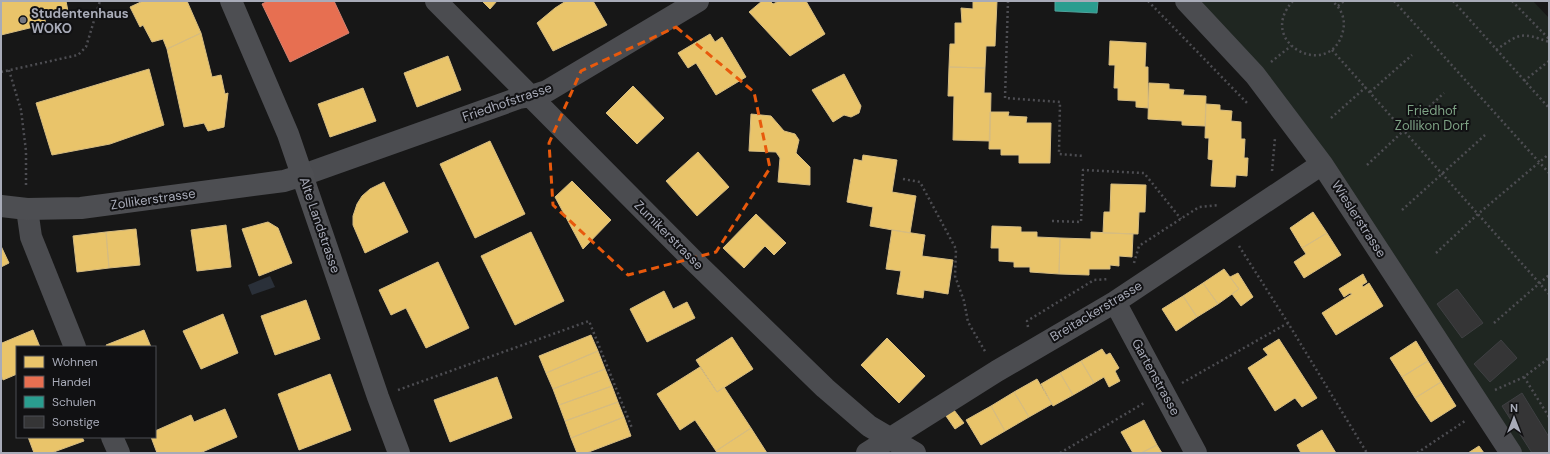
<svg xmlns="http://www.w3.org/2000/svg" width="1550" height="454" font-family="'DM Sans',sans-serif">
<rect width="100%" height="100%" fill="#171717"/>
<path fill="#1f2621" d="M1186,1h347l16,17v435h-38l-189,-289z"/>
<path fill="#2a3039" d="M270,276l5,11 -23,8 -4,-10z"/>
<path fill="#e9c46a" stroke="#d6bc81" d="M1,1h65l2,10 -24,5 2,8 -45,11z
M143,1h44l14,32 -34,16 -4,-10 -11,3 -9,-17 -3,2 -10,-20z
M482,1h15l-7,8z
M566,1h27l14,24 -54,26 -16,-28 18,-15z
M762,1h8l3,3 6,-3h27l19,33 -35,22 -41,-44z
M973,1h24l-2,45h-9l-1,22 -36,-1 1,-23h5v-21h7l-1,-15 12,1z
M201,33l11,44 9,-2 4,19 3,-1 -4,34 -16,4 -4,-8 -20,4 -17,-78z
M710,34l5,8 7,-5 24,40 -30,18 -20,-32 -8,5 -10,-15z
M1110,41l36,2 -1,24h3v41l-12,-1v-6l-18,-1v-12h-4l1,-23h-6z
M448,56l13,34 -44,17 -13,-34z
M949,67l36,1 -1,25h7l-1,48 -37,-1 1,-44h-6z
M149,69l15,56 -54,19 -58,11 -16,-52z
M844,74l17,32 -2,7 -8,4 -7,-2 -11,7 -21,-32z
M1149,83l20,1v5l15,1 -1,5 23,1 -1,30 -23,-1v-4l-34,-2z
M633,86l31,32 -27,26 -31,-31z
M363,88l13,33 -46,16 -12,-33z
M1206,104l14,1v5l12,1 -1,10 10,1v17h4l-1,19h4l-1,18 -11,-1 -1,12 -24,-1 2,-26 -5,-1 1,-21h-4z
M990,112h19l-1,4 19,1 -1,6h25l-1,40h-31v-8h-18v-6h-12z
M751,114l20,2 13,15 11,3 4,6 -3,13 14,14v18l-32,-3 2,-24 -4,-6 -27,-1z
M490,141l35,73 -50,24 -35,-74z
M698,152l31,35 -32,29 -31,-35z
M863,155l34,5 -5,32 24,4 -6,37 -40,-7 3,-19 -26,-5 7,-43 8,2z
M572,181l39,39 -28,29 -28,-52z
M384,182l24,50 -43,21 -12,-28v-9l4,-12 5,-8 8,-7z
M1111,184l35,1 -1,27h-6l-1,22 -35,-1 1,-21h6z
M1313,212l14,21 -25,15 -12,-20z
M756,214l30,29 -12,12 -9,-9 -21,22 -21,-20z
M268,222l10,6 14,35 -33,13 -17,-47z
M226,225l5,42 -34,4 -6,-41z
M992,226l29,1v5h16v5l23,1 -1,36 -29,-2v-5h-16v-5l-15,-1v-13h-8z
M136,229l4,36 -31,3 -3,-36z
M892,230l33,5 -3,21 31,4 -5,34 -24,-4 -1,8 -26,-4 4,-23 -15,-2z
M106,232l3,36 -32,4 -4,-36z
M531,232l33,69 -49,24 -34,-69z
M1091,232l42,2 -1,23 -13,-1v10l-9,-1v4h-21v6l-30,-1 1,-36 31,1z
M1327,233l14,22 -37,23 -10,-16 12,-8 -4,-6z
M1,246l8,17 -8,4z
M438,262l31,66 -43,20 -20,-40 -15,7 -12,-25z
M1224,269l15,20 -21,15 -15,-21z
M1238,273l15,24 -12,9 -9,-12 7,-5 -9,-12z
M1363,274l4,8 -5,3 1,2 6,-4 14,23 -47,29 -14,-22 30,-19 -2,-1 -6,4 -5,-8z
M1203,283l15,21 -21,13 -14,-21z
M664,291l9,18 14,-7 8,16 -48,24 -17,-33z
M1183,296l14,21 -21,14 -14,-22z
M306,300l14,39 -45,16 -14,-39z
M223,314l15,39 -37,16 -18,-38z
M33,330l7,17h-23v27l-14,6 -2,-5v-34l1,2z
M144,330l7,17h-44l-1,-2z
M591,335l7,16 -52,22 -7,-17z
M732,337l21,32 -36,23 -21,-32z
M887,338l38,38 -26,27 -38,-38z
M1279,339l38,59 -15,9 -7,-9 -20,13 -27,-43 20,-13 -5,-6z
M1416,341l12,20 -26,16 -12,-19z
M1102,349l4,6 4,-2 9,15 -4,3 5,10 -11,6 -5,-10 -10,6 -13,-22z
M598,351l7,18 -52,20 -7,-16z
M1081,361l13,22 -21,12 -13,-22z
M1428,361l13,21 -26,16 -13,-21z
M700,367l17,25 7,-5 27,41 -35,23 -21,-31 -15,10 -23,-36z
M605,369l7,17 -53,19 -6,-16z
M1060,373l13,22 -20,11 -12,-22z
M330,374l21,56 -52,20 -21,-56z
M497,377l15,41 -62,24 -16,-42z
M1037,379l15,25 -23,13 -15,-25z
M1441,382l15,24 -25,16 -16,-24z
M612,386l6,16 -53,19 -6,-16z
M1014,392l15,25 -24,14 -14,-25z
M618,402l6,15 -53,21 -6,-17z
M991,406l14,25 -24,14 -15,-25z
M225,409l12,28 -37,16h-43l-6,-16h4v-6l36,-16 3,7z
M954,410l10,13 -9,6 -9,-13z
M624,417l7,19 -45,17h-9l-6,-15z
M1144,420l13,25 -16,8h-8l-12,-21z
M751,428l16,25h-50l-1,-2z
M1322,430l14,23h-35l-4,-8z
M28,437h54l2,4 -33,12h-17z
M1157,445l5,8h-21z
M1479,446l5,7h-16z"/>
<path fill="#e76f51" stroke="#d48170" d="M268,1h66l15,32 -59,29 -28,-58z"/>
<path fill="#2a9d8f" stroke="#50a19b" d="M1055,1h43l-1,12 -42,-2z"/>
<path fill="#353536" stroke="#3f4043" d="M1457,289l26,34 -21,15 -25,-34z
M1501,340l16,18 -27,24 -16,-18z
M1522,393l27,44v16h-17l-30,-47z"/>
<g fill="none" stroke-linecap="round" stroke-linejoin="round">
<path stroke="#4d4d52" stroke-width="2.5" stroke-dasharray="2 3" stroke-linecap="butt" d="M1008,1l-3,97 55,4 -1,52 25,2
M1148,1l100,103
M1293,1c-39,42 38,81 50,30 3,-12 -2,-23 -11,-30
M1394,1l155,172
M1453,1l96,107
M1512,1l37,38
M1338,6l6,-5
M1332,50l217,244
M1496,50c24,-17 25,-18 53,-8
M1271,62l20,-16
M9,70l12,40 5,41v37
M1,72l77,-17 8,-8 14,-46
M1524,81l25,-20
M1370,92l42,-37
M1331,118l35,-31
M1367,165l77,-72
M1272,171l3,-33
M903,179l17,3 36,67 -1,27 9,25 4,21 18,31
M1402,210l83,-75
M1052,221l29,1 2,-52 61,3 37,46
M1239,246l49,77 79,130
M1436,253l42,-39 71,-60
M1134,263l5,-17 60,-39 20,-2
M1494,323l55,-48
M1028,327l-1,-6 67,-41 15,-1
M1524,377l25,40
M1182,383l106,-60
M398,390l191,-69 43,107
M1495,390l29,-13 25,-19
M1060,453l84,-50
M1417,453l48,-32"/>
<path stroke="#4b4c50" stroke-width="22" d="M436,1l258,260 131,127 44,38 46,27
M1186,1l69,74 67,89 189,289
M303,175l216,-77 12,-2 16,-5 151,-90
M27,209l4,28 44,110
M1115,302l81,151
M112,437l7,16
M867,453l130,-82 118,-69 207,-138"/>
<path stroke="#4d4e52" stroke-width="22" d="M231,1l57,133 90,263 21,56
M1,206l26,3 54,-1 203,-27 19,-6"/>
</g>
<path fill="none" stroke="#e8590c" stroke-width="3" stroke-dasharray="8 5" stroke-linejoin="round" d="M676,27l78,65 16,76 -54,84 -88,23 -75,-70 -4,-62 32,-72z"/>
<circle fill="#757780" stroke="#111113" stroke-width="1.5" cx="23" cy="20" r="4"/>
<g text-anchor="middle" dominant-baseline="central" stroke-width="4" stroke-linejoin="round" paint-order="stroke">
<g font-size="13" font-weight="bold" fill="#a8abb8" stroke="#111113" text-anchor="start">
<text x="31" y="13">Studentenhaus<tspan x="31" dy="15">WOKO</tspan></text>
</g>
<g font-size="13" fill="#a8abb8" stroke="#111113">
<text transform="translate(507 102) rotate(-19)">Friedhofstrasse</text>
<text transform="translate(153 199) rotate(-8)">Zollikerstrasse</text>
<text transform="translate(1359 219) rotate(57)">Wieslerstrasse</text>
<text transform="translate(320 225) rotate(71)">Alte Landstrasse</text>
<text transform="translate(669 235) rotate(45)">Zumikerstrasse</text>
<text transform="translate(1096 311) rotate(-31)">Breitackerstrasse</text>
<text transform="translate(1156 377) rotate(61)">Gartenstrasse</text>
</g>
<g font-size="13" fill="#7ea385" stroke="#111113">
<text x="1432" y="110">Friedhof<tspan x="1432" dy="15">Zollikon Dorf</tspan></text>
</g>
</g>
<rect width="1550" height="454" fill="none" stroke="#a8abb8" stroke-width="4"/>
<rect x="16" y="346" width="140" height="92" fill="#111113" stroke="#4d4f55"/>
<rect x="24" y="356" width="20" height="12" fill="#e9c46a" stroke="#4d4f55"/>
<text x="52" y="366" font-size="12" fill="#a8abb8">Wohnen</text>
<rect x="24" y="376" width="20" height="12" fill="#e76f51" stroke="#4d4f55"/>
<text x="52" y="386" font-size="12" fill="#a8abb8">Handel</text>
<rect x="24" y="396" width="20" height="12" fill="#2a9d8f" stroke="#4d4f55"/>
<text x="52" y="406" font-size="12" fill="#a8abb8">Schulen</text>
<rect x="24" y="416" width="20" height="12" fill="#353536" stroke="#4d4f55"/>
<text x="52" y="426" font-size="12" fill="#a8abb8">Sonstige</text>
<g transform="translate(1514 418)" stroke="#111113" stroke-width="3" paint-order="stroke">
<path d="M0-3L7 15L0 10L-7 15Z" fill="#a8abb8"/>
<text y="-6" font-size="11" font-weight="bold" text-anchor="middle" fill="#a8abb8">N</text>
</g>
</svg>
